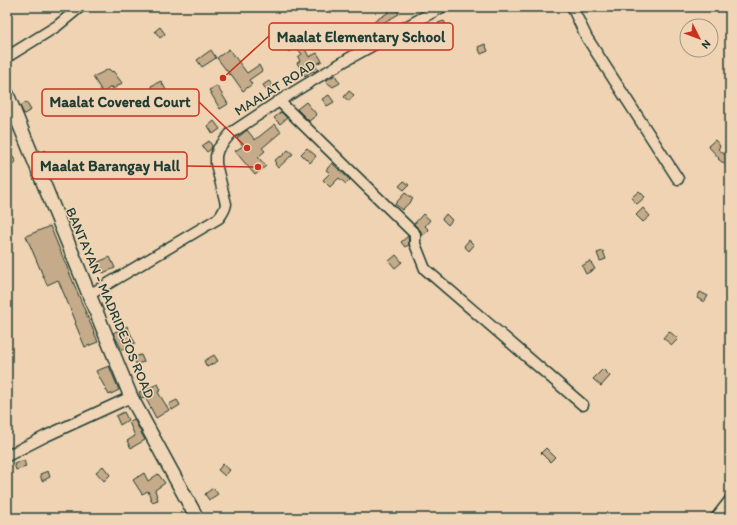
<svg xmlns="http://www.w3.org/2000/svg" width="737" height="525" font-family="Itim,sans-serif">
<rect width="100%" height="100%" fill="#f0d3b2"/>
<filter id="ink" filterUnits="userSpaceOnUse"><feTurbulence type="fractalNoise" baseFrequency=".025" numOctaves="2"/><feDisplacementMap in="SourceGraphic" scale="8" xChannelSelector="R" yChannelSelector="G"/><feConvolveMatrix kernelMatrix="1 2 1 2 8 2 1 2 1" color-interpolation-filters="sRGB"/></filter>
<g filter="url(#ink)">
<path fill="#c5ab89" stroke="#1f3d34" d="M393,7h2l4,7 -16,9 1,2 -7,3 -1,-2 -6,4 -3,-4 22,-14 -2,-2z
M444,21l3,6 -6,2 -3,-6z
M160,27l5,7 -5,4 -5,-7z
M292,41l4,6 -7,5 -4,-6z
M302,43l7,14 8,-4 5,8 -7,4 3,5 -4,2 -1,-1 -8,5 -8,-13 3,-2 -2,-4 4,-3 -6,-7z
M485,44l3,7 -7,3 -3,-7z
M229,49l18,24 12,-8 3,6 -13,9 3,4 -9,7 -12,-17 -1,1 -13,-17z
M211,50l5,8 -14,9 -5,-7z
M109,69l3,3 1,-1 9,12 -9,6 -1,-3 -9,7 -10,-16z
M335,75l5,8 -7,4 -8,-6z
M161,81l5,9 -10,5 -5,-9z
M269,81l4,5 -6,5 -4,-6z
M217,86l11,18 -8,5 -11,-19z
M349,91l5,4 -5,6 -5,-4z
M329,95l5,7 -7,4 -5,-7z
M26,102l5,8 -7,4 -4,-8z
M306,102l11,13 -8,6 -12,-12z
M281,112l6,6 -7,6 -6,-6z
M214,121l6,8 -7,5 -5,-8z
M275,124l6,8 -19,16 3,3 -7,6 8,9 -11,9 -20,-24 8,-5 -6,-8 10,-8 8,10z
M715,140l5,6 -2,3 12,10 -4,6 -8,-6 1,-1 -11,-12z
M209,141l3,5 -1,3 -4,3 -5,-6z
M307,148l9,8 -6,7 -9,-9z
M44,150l10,11 -6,4 -8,-11z
M288,150l5,4 -15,14 -3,-4 1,-1 -2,-2 6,-5 1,1z
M13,157l3,5 -6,4 -3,-6z
M332,163l18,17 -4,4 -7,-6 -9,9 -7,-7 7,-7 -4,-3z
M404,181l5,4 -5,5 -5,-4z
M639,191l6,6 -8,7 -6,-6z
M405,193l8,6 -11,11 -7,-6z
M643,208l7,8 -7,6 -7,-7z
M423,214l7,6 -5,6 4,4 -7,6 -1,-5 -7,-7z
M446,214l6,6 -4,5 -6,-6z
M50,226l48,116 -13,5 -10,-24 1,-1 -18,-42 -11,5 -21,-49z
M408,236l1,9 -4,2 -4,-5z
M469,240l5,5 -5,6 -5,-5z
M603,251l3,8 -6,2 -3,-8z
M396,255l6,7 -7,6 -6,-7z
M110,257l5,11 -12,5 -5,-11z
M590,261l5,8 -9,5 -4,-8z
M700,292l8,4 -4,6 -7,-4z
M127,326l8,17 -13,7 -9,-17z
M669,331l9,8 -6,6 -9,-7z
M141,355l3,7 -8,2 -2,-7z
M214,355l4,6 -11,6 -3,-6z
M109,366l10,24 -10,5 -13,-24z
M603,369l7,7 -9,10 -8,-7z
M158,384l3,6 -3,2 1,2 10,16 -13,8 -11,-21 -4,1 -2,-6z
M177,400l3,5 -8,5 -3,-6z
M124,412l4,8 -8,5 -4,-9z
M134,419l11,21 -14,8 -4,-7 8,-5 -6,-14z
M546,448l9,9 -5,5 -9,-9z
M24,460l2,7 -10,3 -2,-6z
M223,464l7,6 -5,6 -7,-6z
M103,466l7,9 -6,6 -8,-9z
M48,471l2,6 -8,4 -2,-7z
M144,473l4,8 10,-7 7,9 -10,7 3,10 -6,2 -4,-11 -6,3 -9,-14z
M213,488l5,6 -9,6 -4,-6z"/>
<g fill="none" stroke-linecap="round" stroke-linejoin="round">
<defs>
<path id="minor" d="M572,7l15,31 91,141
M7,57l50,-31 23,-19
M279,101l136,133v10l10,25 158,136
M89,295l130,-77c4,-5 6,-8 7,-14l-10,-40v-8l2,-7 13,-16 48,-32 69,-42 94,-52
M7,456l39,-20 85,-39
M716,518l14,-18"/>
<path id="major" d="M7,94l124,303 66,121"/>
</defs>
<use href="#minor" stroke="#1f3d34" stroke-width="13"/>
<use href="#major" stroke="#1f3d34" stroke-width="16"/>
<use href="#minor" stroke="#f0d6b7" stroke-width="10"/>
<use href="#major" stroke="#f0d6b7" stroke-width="13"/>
</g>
</g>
<g text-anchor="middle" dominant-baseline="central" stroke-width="3" stroke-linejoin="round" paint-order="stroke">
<g font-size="14" fill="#1f3d34" stroke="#f0d6b7">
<text transform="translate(275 88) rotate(-32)">MAALAT ROAD</text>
<text transform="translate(110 303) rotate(67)">BANTAYAN - MADRIDEJOS ROAD</text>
</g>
</g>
<path fill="none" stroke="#c8321e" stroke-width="1.5" d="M223 78L269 36M247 148L199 102M258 167L187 166"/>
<g fill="#c8321e" stroke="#f0d6b7" stroke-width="1.5">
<circle cx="223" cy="78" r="4"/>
<circle cx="247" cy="148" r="4"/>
<circle cx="258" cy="167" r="4"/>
</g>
<g fill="#f0d6b7" stroke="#c8321e" stroke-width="1.5">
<rect x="269" y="23" width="184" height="27" rx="4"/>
<rect x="42" y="89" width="157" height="27" rx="4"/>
<rect x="32" y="152" width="155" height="27" rx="4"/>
</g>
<g font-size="15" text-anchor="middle" font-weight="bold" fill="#1f3d34">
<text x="361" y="42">Maalat Elementary School</text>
<text x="120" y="107">Maalat Covered Court</text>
<text x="110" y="171">Maalat Barangay Hall</text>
</g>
<rect width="737" height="525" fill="none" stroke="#f0d6b7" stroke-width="24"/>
<rect x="12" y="12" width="713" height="501" fill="none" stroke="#1f3d34" stroke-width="1.5" filter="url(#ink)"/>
<g transform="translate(699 38) rotate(132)"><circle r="19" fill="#f0d6b7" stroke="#9c9983"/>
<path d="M0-3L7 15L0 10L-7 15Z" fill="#c8321e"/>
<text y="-6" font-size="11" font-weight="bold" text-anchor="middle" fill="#1f3d34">N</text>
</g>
</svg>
